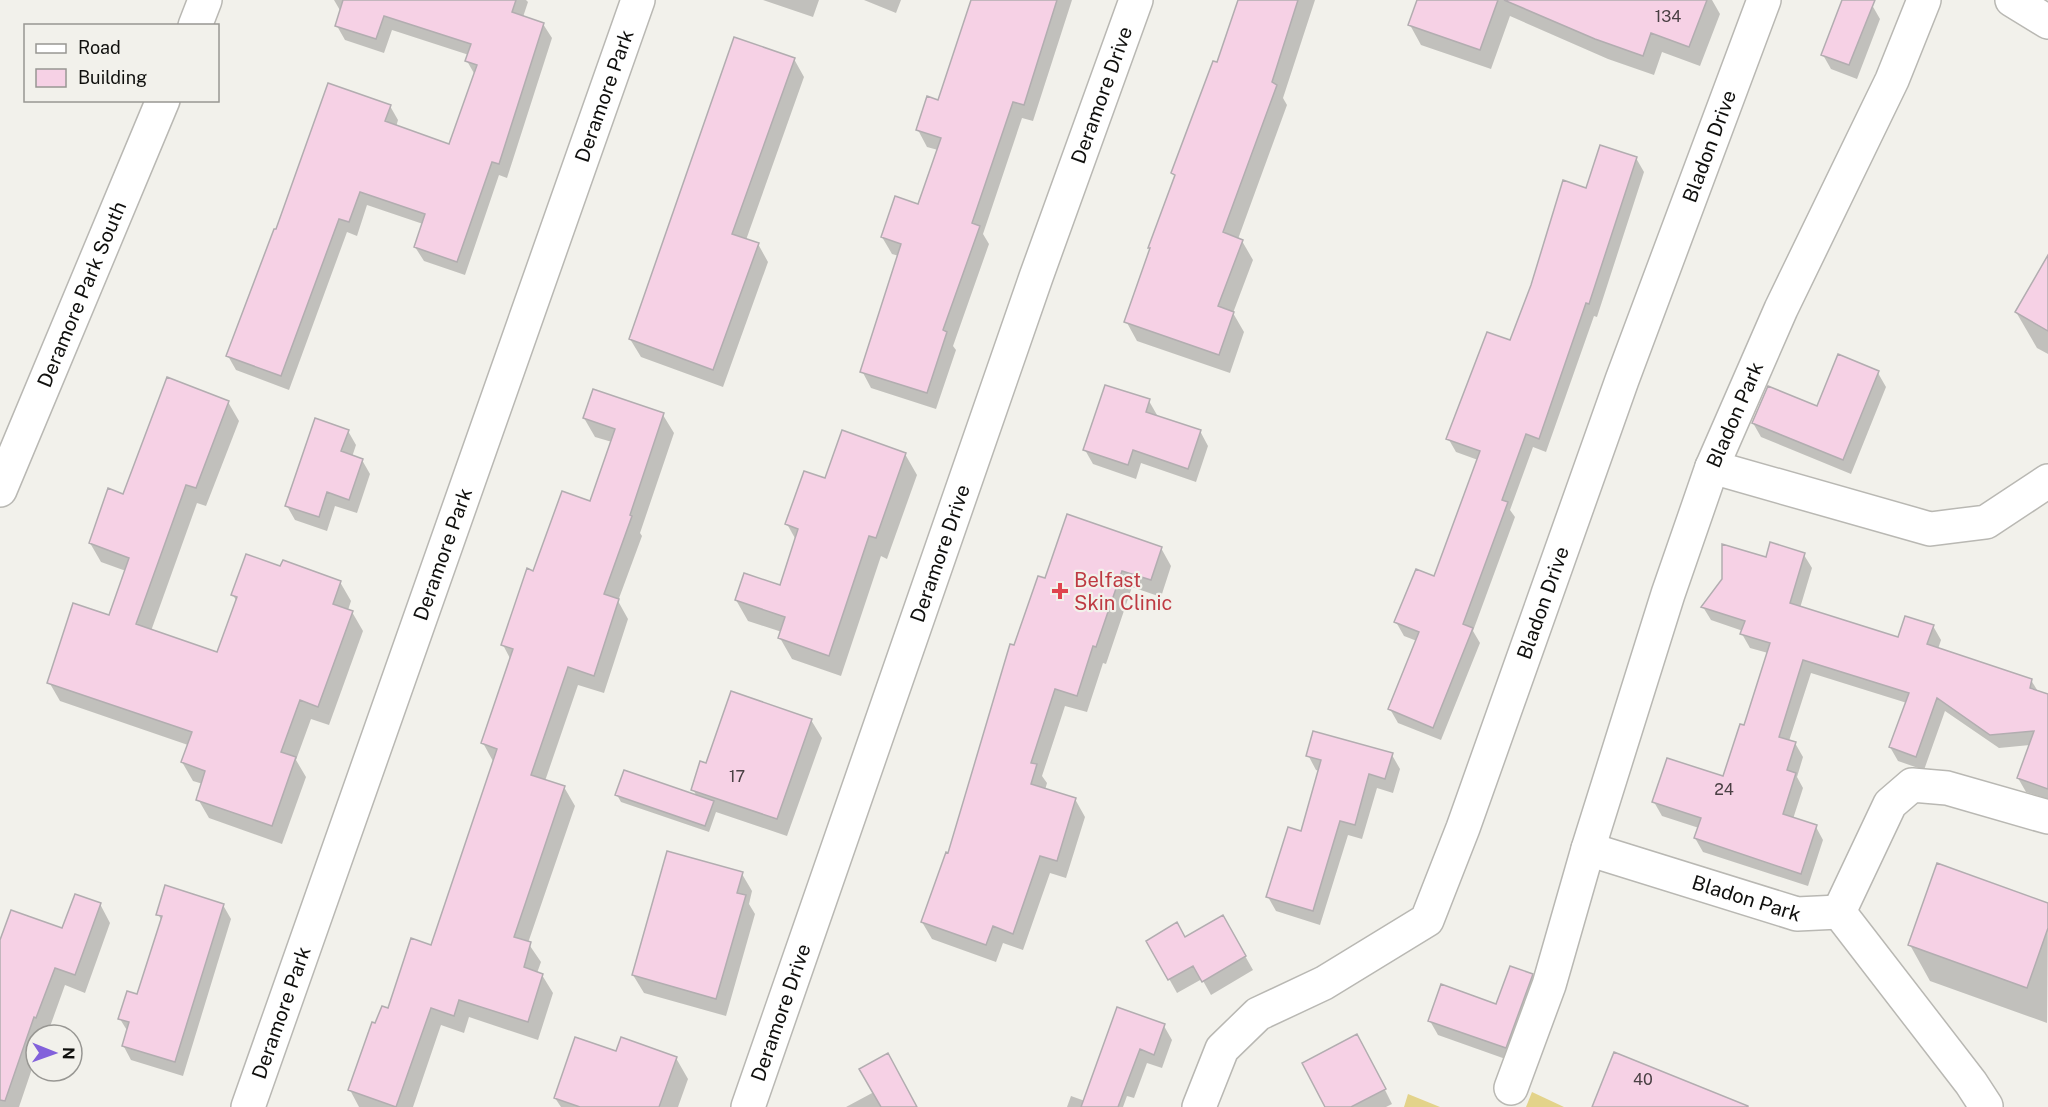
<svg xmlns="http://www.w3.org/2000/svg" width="2048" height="1107" font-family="'Public Sans',sans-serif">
<rect width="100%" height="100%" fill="#f2f1eb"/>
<path fill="#e3d38a" d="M1532,1092l32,15h-38z
M1408,1094l32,13h-36z"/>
<path fill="#0003" d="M334,0h192l2,2 -5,15 20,7 9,14 -45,140 -8,-3 -34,100 -41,-14 -9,-14 8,-23 -56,-19 -10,31 -10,-4 -58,158 -53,-20 -8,-14 162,-250 8,14 -2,7 54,19 25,-71 -8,-14 2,-6 -77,-25 -8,23 -39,-13 -8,-14 4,-14z
M763,0h56l-6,17z
M864,0h37l-5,13z
M972,0h100l-39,121 -11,-3 -39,116 6,10 -36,102 3,4 -20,59 -65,-21 -9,-17 37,-115 -7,-2 -10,-17 37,-31 19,-56 -11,-3 -9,-17 21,-28z
M1239,0h76l-32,98 4,7 -49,134 4,2 11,19 -20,53 11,19 -14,41 -93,-32 -11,-20 50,-143 -3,-5 45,-109z
M1419,0h293l8,14 -20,52 -38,-14 -8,23 -46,-16 -98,-43 -19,53 -70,-24 -11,-20z
M1844,0h15l13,5 8,14 -23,60 -26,-10 -8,-14z
M794,59l10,18 -58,163 12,4 10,18 -45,125 -82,-30 -11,-18z
M1636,158l8,14 -47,145 -3,-1 -48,136 -13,-5 -23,63 5,7 -42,114 7,12 -39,97 -43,-17 -8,-14 27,-68 -13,-5 -8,-14 39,-44 43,-118 -22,-8 -8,-14 63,-96 76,-152z
M2048,258v96l-11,-6 -21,-36z
M1878,373l8,14 -35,87 -90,-37 -8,-14 65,-15z
M1149,401l8,14v2l43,14 8,15 -12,36 -55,-19 -5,16 -43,-15 -8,-14z
M228,402l11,19 -33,85 -9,-3 -46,128 67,23 19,-52 -4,-7 48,-27 59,14 11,19 -3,9 4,2 11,19 -34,94 -18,-6 -15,41 10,17 -24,67 -73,-26 -11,-19 5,-15 -10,-3 -11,-19 6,-17 -128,-44 -11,-19 61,-65 16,-46 -25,-9 -11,-19 34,-47z
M663,415l11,18 -34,100 2,3 -24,65 10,18 -24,74 -26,-8 -33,96 19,6 11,19 -47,137 13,19 -4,11 5,2 11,18 -15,47 -69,-23 -5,16 -23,-8 -28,82h-54l-9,-17 26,-65 13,-15 43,-63 62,-184 -11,-20 28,-83 -8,-15 31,-73 57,-69 21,-61 -17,-5 -11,-19z
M348,431l8,14 -4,12 10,3 8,14 -13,39 -22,-7 -8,25 -32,-11 -8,-14z
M905,454l12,21 -30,84 -6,-3 -40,120 -49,-17 -12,-21 2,-6 -34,-11 -12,-21 44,-13 16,-47 -9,-16z
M1161,548l10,18 -10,31 -29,-10 -26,77 -3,-1 -16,49 -22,-6 -23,70 5,7 -2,7 30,9 10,18 -19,61 -16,-5 -27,77 -20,-7 -7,19 -64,-23 -10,-17 27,-67 66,-208 31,-67z
M1804,555l8,13 -12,40 99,31 34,-13 8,14 -3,9 93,31 8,13 9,3v103l-22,-7 -8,-14 12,-33 -31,3 -54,-37 -21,59 -26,-9 -8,-14 17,-44 -96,-30 -22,68 6,2 8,14 -6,20 6,11 -10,31 23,8 7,13 -15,46 -105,-34 -8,-14 4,-10 -37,-12 -8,-14 70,-24 21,-51 23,-74 -18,-5 -8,-14 1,-3 -32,-11 -8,-13 64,-48z
M811,720l11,18 -35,98 -71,-24 -7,20 -88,-30 -4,-7 80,2 -4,-8 14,-24z
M1308,755h84l8,14 -7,24 -16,-5 -15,51 -14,-4 -28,90 -44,-14 -8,-14 35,-64 16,-62 -3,-1z
M742,874l10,17 -3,13 6,10 -29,102 -82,-23 -11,-18z
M100,904l10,19 -25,70 -20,-8 -18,50h-11v22l-17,50h-19v-162l63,-15z
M2048,904l-1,119 -117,-42 -20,-36z
M223,905l8,14 -48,157 -52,-16 -8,-15 5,-13 -8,-13 18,-23 24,-75 -4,-7z
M1223,917l30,53 -42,25 -9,-16 -25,14 -29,-52 37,-2z
M1532,975l8,14 -26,73 -76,-27 -8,-14 67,-15z
M1164,1026l8,14 -10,28 -15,-5 -13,35 -7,-2 -4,11h-56l4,-11 14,5z
M1365,1050l27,54 -6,3h-60z
M676,1058l12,21 -10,28h-117l-6,-9z
M874,1092l42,15h-70z"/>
<path fill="#f6d1e5" stroke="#b2adb0" stroke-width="1.5" d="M343,0h173l-4,12 32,11 -45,141 -7,-2 -35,100 -43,-15 11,-33 -65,-22 -11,30 -10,-3 -58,157 -55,-20 48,-127h2l52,-146 63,22 -6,16 64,23 28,-79 -12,-4 6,-17 -87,-28 -8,23 -41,-13z
M971,0h86l-33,105 -11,-3 -41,121 8,3 -37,104 4,2 -20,61 -67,-21 41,-128 -20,-7 14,-41 23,8 23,-66 -25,-8 11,-34 11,4z
M1238,0h60l-26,82 5,3 -54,147 20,8 -25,66 16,6 -15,43 -95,-33 26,-74h-2l27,-73 -4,-2 42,-112 4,1z
M1417,0h81l-18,50 -72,-25z
M1504,0h203l-18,47 -38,-14 -8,23 -48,-17z
M1842,0h33l-26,65 -28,-10z
M734,37l61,21 -63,176 27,9 -46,127 -84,-31z
M1600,145l37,12 -48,147 -3,-1 -47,136 -13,-5 -24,66 6,2 -45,122 10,4 -40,100 -45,-19 31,-77 -25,-10 22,-53 18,7 46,-125 -34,-12 41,-107 23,8 21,-55 32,-105 23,8z
M2048,255v76l-33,-19z
M1838,354l41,17 -36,89 -91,-37 16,-37 49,20z
M167,377l62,24 -33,87 -10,-3 -50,139 81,28 20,-55 -6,-2 15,-41 34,12 3,-6 58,21 -8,23 20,7 -35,96 -18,-7 -19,52 15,5 -24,69 -76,-26 9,-29 -24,-9 11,-30 -145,-49 26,-80 36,12 20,-57 -40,-15 19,-55 15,6z
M1105,385l45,14 -4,13 55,18 -13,39 -55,-19 -5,15 -45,-15z
M593,389l71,24 -34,102 2,1 -28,78 15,5 -25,77 -26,-9 -37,108 34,11 -51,151 17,5 -7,25 19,7 -15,48 -69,-22 -5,16 -23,-8 -35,99 -48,-17 24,-68 3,1 7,-17 6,2 23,-70 20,7 66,-196 -16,-6 32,-94 -12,-4 26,-77 6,3 29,-80 28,10 25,-72 -32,-11z
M315,418l34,12 -8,21 22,8 -14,41 -22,-8 -8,25 -34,-11z
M842,430l64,23 -30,85 -7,-2 -40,120 -51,-18 7,-21 -50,-17 9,-27 36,12 18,-56 -13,-5 19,-53 21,7z
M1067,514l95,33 -11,33 -29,-9 -26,76 -3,-1 -16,50 -22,-7 -24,74 6,1 -6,20 45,14 -19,63 -17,-5 -27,78 -20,-8 -7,19 -65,-23 25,-70 2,1 62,-209 4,1 24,-69 7,2z
M1770,542l35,11 -15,50 108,34 7,-21 29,9 -7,19 105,35 -2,9 18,6v95l-31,-11 17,-47 -44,4 -53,-37 -21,59 -27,-10 20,-54 -106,-33 -24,77 17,5 -9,28 9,3 -13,41 34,11 -16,49 -107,-36 7,-20 -49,-16 15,-44 56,18 17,-52 4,1 26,-82 -30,-9 5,-13 -44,-14 21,-28v-35l44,13z
M731,691l81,28 -35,100 -86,-29 9,-29 6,2z
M1313,731l80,22 -8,26 -16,-5 -14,51 -15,-4 -27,90 -47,-14 22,-70 13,4 20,-71 -15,-4z
M624,770l90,31 -9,25 -90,-31z
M667,851l76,21 -6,21 9,2 -30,104 -84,-24z
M1937,863l111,40v25l-21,60 -119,-43z
M165,885l59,19 -49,158 -53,-16 7,-24 -11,-3 9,-28 10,3 25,-78 -6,-1z
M75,894l26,9 -26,72 -20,-7 -19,50 -2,-1 -29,84 -5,-1v-160l11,-30 51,18z
M1223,915l23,41 -44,26 -9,-16 -25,14 -22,-39 31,-19 8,15z
M1510,966l23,8 -27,74 -78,-27 13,-37 55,20z
M1117,1007l48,17 -11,31 -14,-6 -22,58h-37z
M1357,1034l29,55 -35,18h-26l-23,-44z
M575,1037l41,14 5,-14 56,20 -18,50h-79l-26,-9z
M1614,1052l134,54v1h-156z
M888,1053l29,54h-36l-22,-38z"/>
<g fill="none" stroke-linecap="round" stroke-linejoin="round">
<defs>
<g id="minor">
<path d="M195,26l10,-26"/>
<path d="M1712,467l218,62 56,-7 62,-41"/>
<path id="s1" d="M0,490l163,-390"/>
<path id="s2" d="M1588,849l209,65 42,-2"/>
<path d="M1839,912l51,-108 22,-19 35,3 101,29"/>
<path d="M1839,912l132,171 15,23"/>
<path id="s3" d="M1511,1088l38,-103 39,-136 80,-255 44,-127 69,-158 111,-229 32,-80"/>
<path id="s4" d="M248,1107l390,-1107"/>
<path id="s5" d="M748,1107l288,-830 100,-277"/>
<path id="s6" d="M1199,1107l23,-58 36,-35 66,-31 103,-63 36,-92 159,-448 142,-380"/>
</g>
<path id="major" d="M2012,0l36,22"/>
</defs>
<use href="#minor" stroke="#b9b8b3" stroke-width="36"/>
<use href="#major" stroke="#b9b8b3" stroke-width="36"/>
<use href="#minor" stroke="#fff" stroke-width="33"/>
<use href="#major" stroke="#fff" stroke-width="33"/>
</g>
<path fill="#e0444e" stroke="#f2f1eb" stroke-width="2" d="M1057 582h6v6h6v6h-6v6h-6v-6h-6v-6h6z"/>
<g text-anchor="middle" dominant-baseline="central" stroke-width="4.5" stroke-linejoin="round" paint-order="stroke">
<g font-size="16" fill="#4a4044">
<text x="1668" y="16">134</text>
<text x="737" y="776">17</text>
<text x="1724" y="789">24</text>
<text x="1643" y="1079">40</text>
</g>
<g font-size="20" fill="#10100e" stroke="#f2f1eb">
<text stroke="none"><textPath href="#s5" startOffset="1072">Deramore Drive</textPath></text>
<text stroke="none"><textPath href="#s4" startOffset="1072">Deramore Park</textPath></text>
<text stroke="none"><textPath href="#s6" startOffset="1130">Bladon Drive</textPath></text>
<text stroke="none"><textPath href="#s1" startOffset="212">Deramore Park South</textPath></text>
<text stroke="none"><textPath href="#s3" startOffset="710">Bladon Park</textPath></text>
<text stroke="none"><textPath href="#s5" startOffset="586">Deramore Drive</textPath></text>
<text stroke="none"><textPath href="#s4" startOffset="586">Deramore Park</textPath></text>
<text stroke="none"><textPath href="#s6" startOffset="644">Bladon Drive</textPath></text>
<text stroke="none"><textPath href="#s2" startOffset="166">Bladon Park</textPath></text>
<text stroke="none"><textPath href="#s4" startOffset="100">Deramore Park</textPath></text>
<text stroke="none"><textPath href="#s5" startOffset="100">Deramore Drive</textPath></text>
</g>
<g font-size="20" fill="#be3a42" stroke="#f2f1eb" text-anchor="start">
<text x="1074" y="580">Belfast<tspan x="1074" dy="23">Skin Clinic</tspan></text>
</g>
</g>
<rect x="24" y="24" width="195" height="78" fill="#f2f1eb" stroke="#989793" stroke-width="1.5"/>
<rect x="36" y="44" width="30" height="9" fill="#ffffff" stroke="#989793" stroke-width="1.5"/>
<text x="78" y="54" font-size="18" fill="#10100e">Road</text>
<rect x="36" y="69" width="30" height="18" fill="#f6d1e5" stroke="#989793" stroke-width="1.5"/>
<text x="78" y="84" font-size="18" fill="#10100e">Building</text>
<g transform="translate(54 1053) rotate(91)"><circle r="28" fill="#f2f1eb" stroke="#989793" stroke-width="1.5"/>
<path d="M0-4.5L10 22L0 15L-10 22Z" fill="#8261db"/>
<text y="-9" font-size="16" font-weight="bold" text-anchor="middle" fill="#10100e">N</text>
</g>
</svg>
